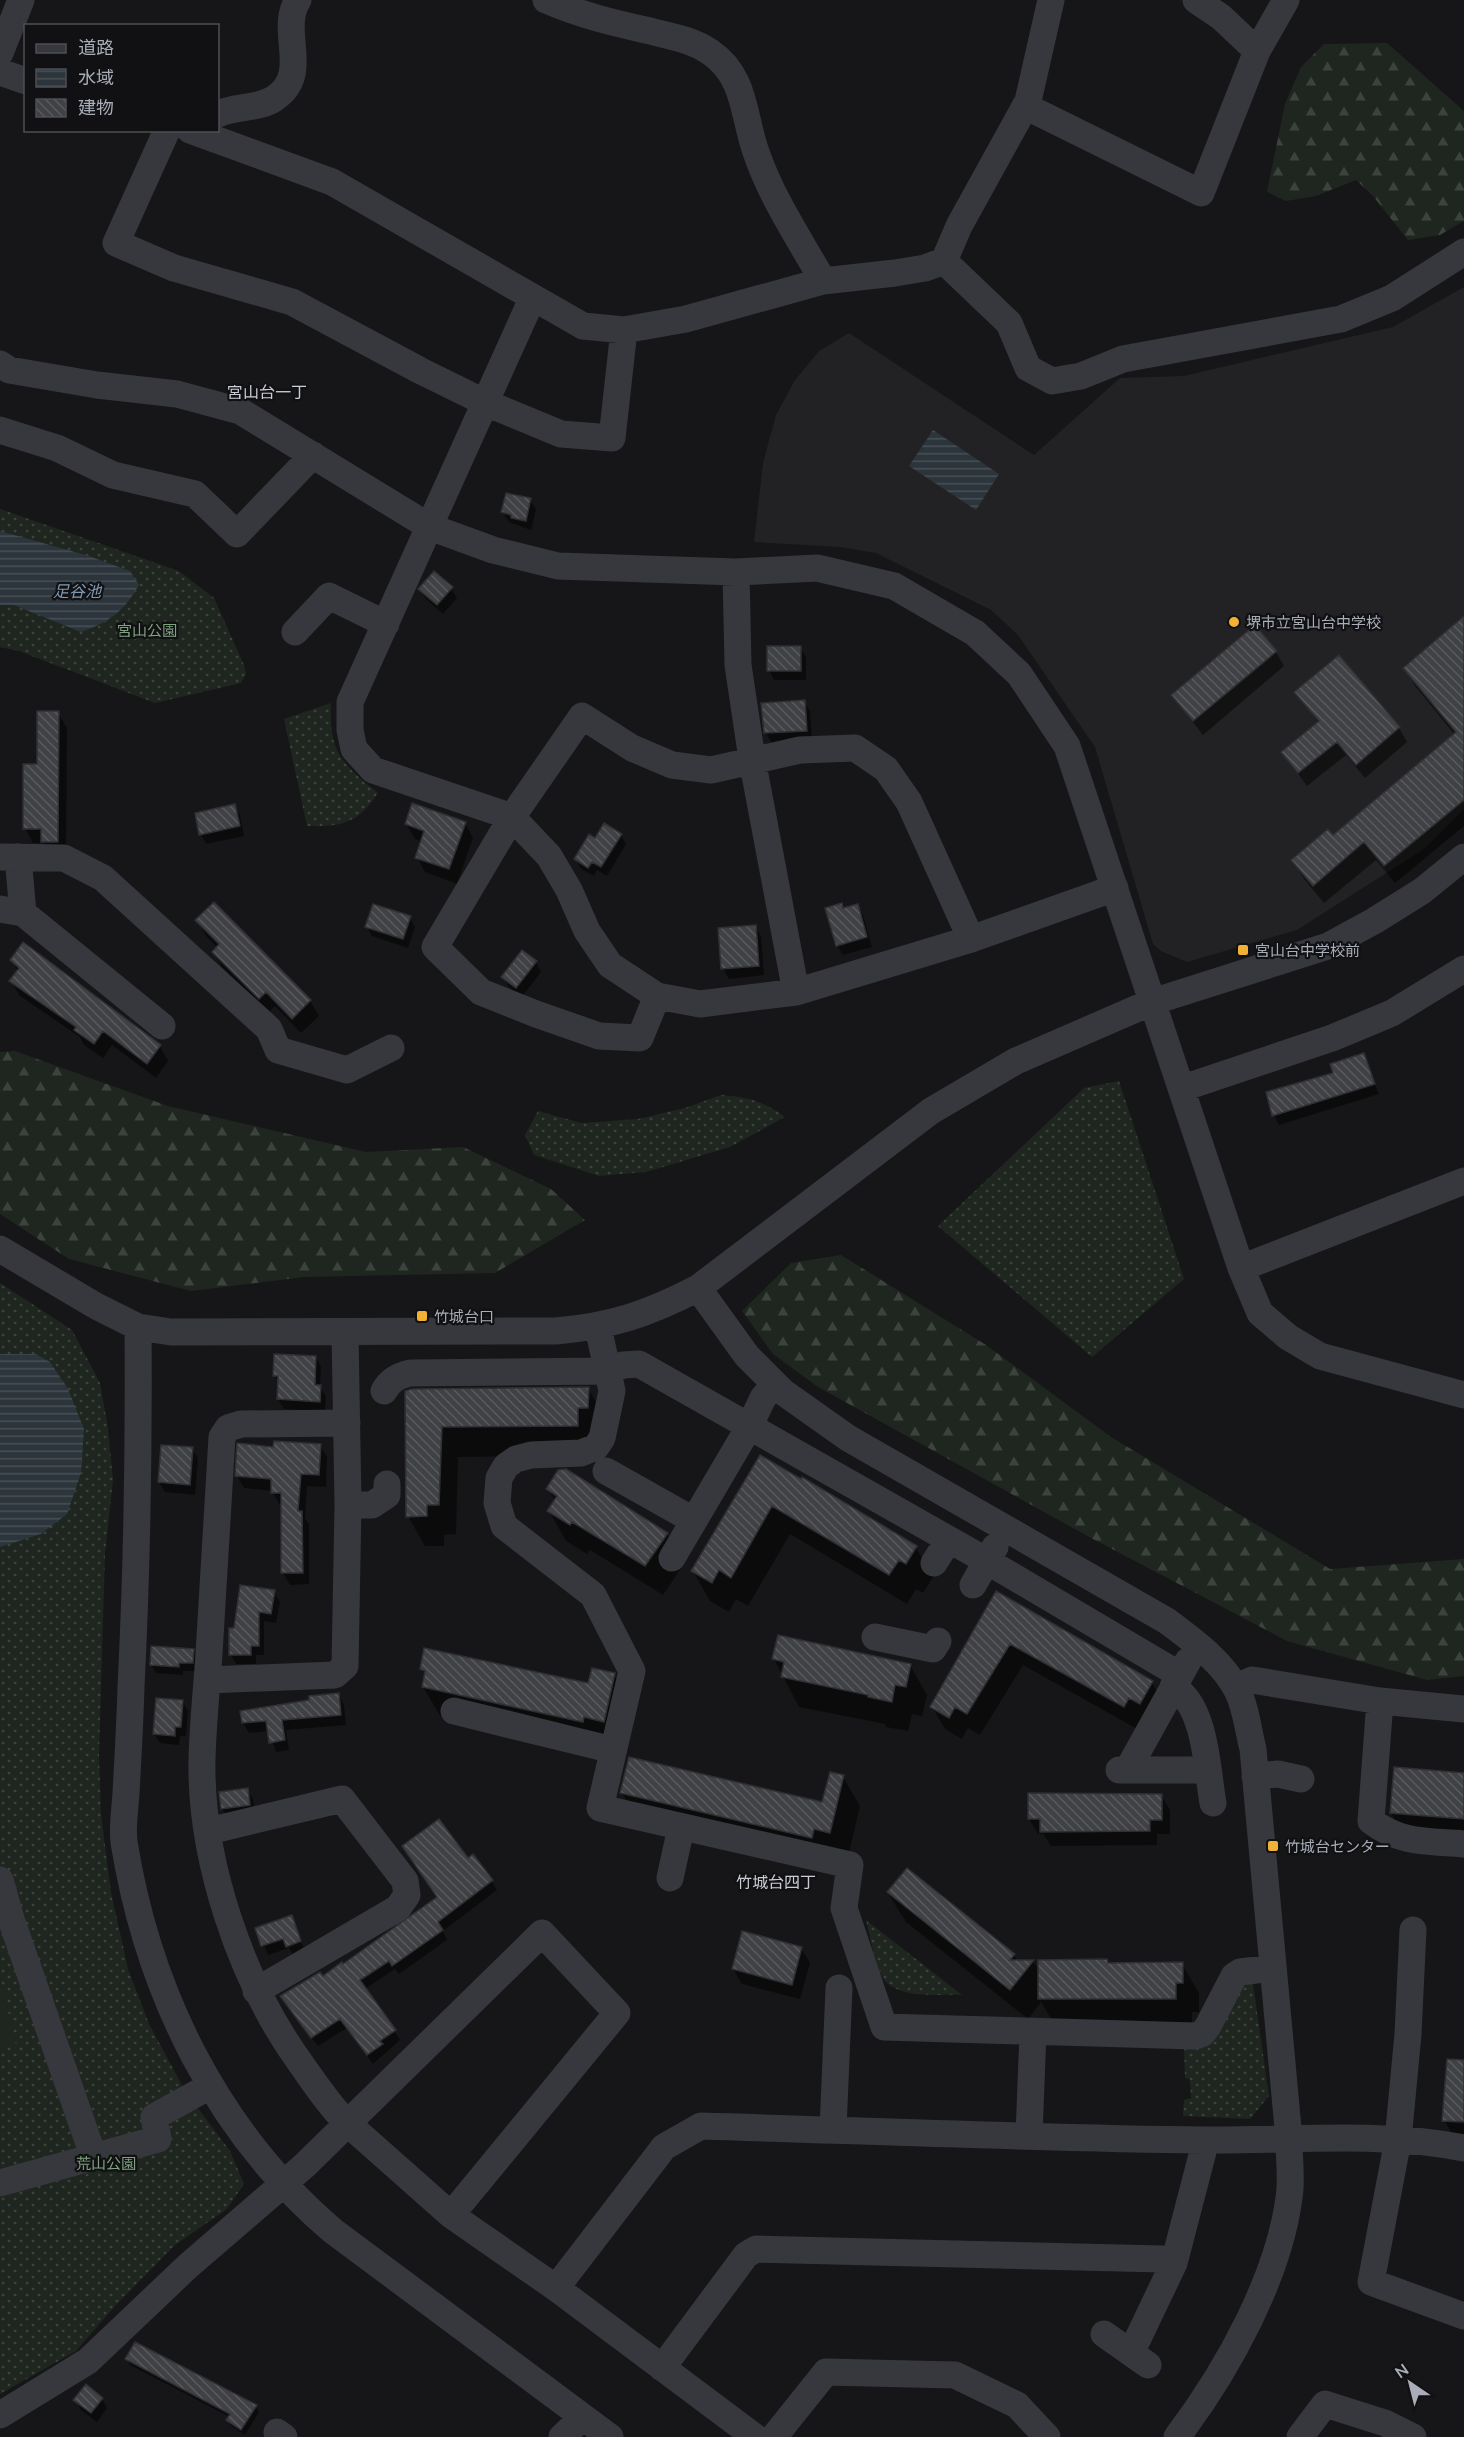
<svg xmlns="http://www.w3.org/2000/svg" width="1464" height="2437" font-family="Mulish,'Noto Sans JP',sans-serif">
<defs>
<pattern id="grass-dots" width="8" height="8" patternUnits="userSpaceOnUse" patternTransform="scale(1.5)"><rect width="8" height="8" fill="#1e261f"/><path d="M2 2h.1M6 6h.1" fill="none" stroke="#3c433d" stroke-width="1.8" stroke-linecap="round"/></pattern>
<pattern id="forest-firs" width="22" height="20" patternUnits="userSpaceOnUse" patternTransform="scale(1.5)"><rect width="22" height="20" fill="#1e261f"/><path d="M5 1l3.5 6h-7zM16 11l3.5 6h-7z" fill="#3c433d"/></pattern>
<pattern id="water-rules" width="6" height="5" patternUnits="userSpaceOnUse" patternTransform="scale(1.5)"><rect width="6" height="5" fill="#2c353c"/><path d="M0 2.5h6" fill="none" stroke="#485056"/></pattern>
<pattern id="building-back-hatch" width="6" height="6" patternUnits="userSpaceOnUse" patternTransform="scale(1.5)"><rect width="6" height="6" fill="#404145"/><path d="M-1 5l2 2M0 0l6 6M5-1l2 2" fill="none" stroke="#595a5e"/></pattern>
</defs>
<rect width="100%" height="100%" fill="#161618"/>
<path fill="#222225" d="M1464,287v522l-40,40 -127,81 -110,32 -26,-11 -8,-7 -58,-197 -77,-112 -27,-25 -115,-57 -36,-6 -86,-5 9,-79 13,-48 19,-35 24,-29 30,-18 185,122 86,-77 64,-2 209,-49z"/>
<path fill="url(#grass-dots)" d="M0,509l179,62 35,27 30,67 2,9 -5,9 -86,20 -136,-52 -19,-4z
M331,703c-2,49 10,60 47,90 -20,30 -35,34 -71,33l-23,-107z
M1119,1081l65,198 -92,78 -154,-131 146,-138z
M721,1095c26,2 43,6 64,22l-55,30 -84,25 -47,4 -65,-21 -9,-20 13,-24 43,12 57,-4 47,-11z
M0,1283l72,47 28,53 8,45 5,52 -8,74 -6,199 2,62 10,77 17,77 21,55 36,67 45,60 14,33 -17,25 -52,36 -60,61 -39,45 -76,43z
M866,1920l96,75c-22,-1 -57,4 -75,-12 -11,-10 -17,-48 -21,-63z
M1242,1982l11,2 16,112 -19,23 -67,-3 1,-16 7,-2 -1,-19 -5,-1 -1,-30z"/>
<path fill="url(#forest-firs)" d="M1387,43l77,68v110l-24,14 -32,5 -35,-44 -17,-16 -40,16 -30,5 -19,-9 18,-88 16,-37 23,-23z
M15,1051l153,55 198,46 97,-5 88,42 34,31 -90,53 -191,4 -113,14 -122,-32 -69,-45v-162z
M841,1255l145,90 125,92 219,132 134,-10v117l-37,4 -140,-39 -194,-102 -275,-152 -45,-33 -31,-43 49,-48z"/>
<path fill="#1e261f" d="M0,1977l16,68 -16,4z"/>
<path fill="url(#water-rules)" d="M933,430l66,44 -23,36 -67,-44z
M0,531l89,25 41,15 9,14c-16,27 -28,36 -58,47l-67,-27h-14z
M0,1354h36l14,8 18,27 16,40 -3,44 -14,41 -26,20 -41,13z"/>
<path fill="#0007" d="M530,500l6,9 -5,21 -22,-8 -6,-10z
M451,588l6,10 -14,16 -17,-15 -6,-9z
M1464,618v208l-69,57 -19,-23 -52,43 -20,-24 -11,-18 39,-24 123,-102 -40,-49 -10,-18z
M800,648l6,9v23h-32l-5,-10z
M1276,652l8,14 -81,69 -30,-39z
M1339,657l60,71 8,14 -42,36 -19,-23 -39,31 -24,-33 36,-30 -23,-30z
M804,702l6,9 2,29 -41,2 -5,-9z
M58,713l9,15 -1,129 -15,-1 -7,-13h-11l-8,-15 14,-62z
M234,806l6,9 4,21 -38,8 -5,-9 -5,-21z
M465,823l8,15 -16,46 -32,-12 -8,-15 5,-15 -7,-3 -9,-15z
M621,835l5,9 -19,32 -10,-6 -3,6 -13,-7 -5,-10 19,-19z
M214,904l96,97 9,15 -18,17 -26,-27 -7,7 -46,-46 -8,-15 4,-4 -12,-12 -9,-15z
M857,905l6,10 9,32 -29,8 -6,-10z
M410,918l5,9 -7,21 -36,-12 -5,-9z
M755,926l6,10 3,39 -35,4 -6,-10z
M12,960l148,86 8,15 -12,17 -44,-33 -9,13 -19,-13 -4,-8 -60,-41 -9,-15 7,-9z
M536,962l5,10 -19,25 -13,-10 -6,-10z
M1363,1055l16,39 -100,31 -5,-10z
M316,1357l5,10 -1,20 6,9 -1,15 -41,-2 -6,-10 1,-16 -4,-7z
M588,1388l17,30 -11,37 -136,2 -2,77 -12,1v11h-19l-17,-30 -1,-124z
M320,1445l7,12 -1,30 -19,-1 -2,32 4,7v59l-19,1 -7,-12v-68l-4,-1 -7,-13 -28,-3 -7,-12 38,-28z
M162,1446l30,3 6,9 -3,37 -30,-3 -6,-10z
M565,1471l102,63 17,30 -21,31 -73,-45 -3,4 -21,-13 -17,-30 6,-10 -7,-12z
M802,1481l114,67 17,29 -10,16 -7,-4 -9,15 -117,-70 -42,72 -12,-7 -7,13 -19,-11 -17,-30z
M274,1592l6,10 -4,21 -12,-2v34h-8v9h-20l-5,-9 4,-25z
M996,1593l156,90 13,22 -28,24 -114,-64 -43,70 -12,-7 -6,11 -17,-10 -13,-22z
M193,1650l5,8 -1,13h-14v4l-27,-2 -5,-9z
M774,1659l136,6 17,30 -5,21 -10,-2 -4,17 -22,-4 -1,-3 -86,-17z
M421,1669l168,16 25,-10 17,29 -32,47 -158,-34 -18,-30 3,-11z
M339,1695l5,10 2,20 -60,5 3,20 -13,2 -7,-21 -20,2 -6,-10 -1,-11z
M182,1701l6,10 -2,25h-6l-1,9 -19,-2 -6,-9z
M1464,1774v58l-65,-5 -8,-14z
M843,1777l17,29 -13,56 -208,-39 -17,-30 201,11z
M247,1789l6,10 2,15 -27,4 -6,-9z
M1161,1795l9,15v24h-13v11l-106,1 -8,-12h-5l-9,-15z
M468,1860l23,21 6,9 -54,41 4,9 -48,34 -4,-5 -30,20 35,51 -27,24 -26,-36 -29,18 -31,-40 151,-108z
M888,1893l126,62 4,6h15l7,11 68,-8h74l17,29v19h-7v16l-135,1 -16,-27 -13,17 -122,-97z
M291,1916l14,35 -12,4 -4,-7 -21,7 -11,-27z
M801,1948l9,15 -10,36 -58,-15 -9,-15z
M1464,2061v75l-11,-1 -9,-15z
M127,2359l129,48 3,5 -14,23 -14,-9 -3,-6 2,-3 -100,-52z
M102,2399l5,9 -10,14 -16,-12 -6,-10z"/>
<path fill="url(#building-back-hatch)" stroke="#303034" stroke-width="1.5" d="M506,493l25,5 -5,23 -15,-3v-3l-10,-3z
M434,571l19,16 -16,18 -19,-16z
M1464,616v184l-80,66 -20,-24 -51,44 -22,-26 37,-31 5,6 123,-103 -53,-64z
M1255,625l22,26 -84,70 -22,-26z
M767,646h34v25h-34z
M1339,655l61,72 -44,38 -19,-23 -39,31 -17,-21 38,-31 -25,-29z
M805,700l2,31 -43,2 -3,-30z
M37,711h22l-1,131h-17v-13h-18v-65h14z
M412,803l54,19 -17,47 -34,-11 9,-27 -19,-7z
M235,804l5,22 -41,9 -4,-22z
M604,823l18,11 -21,33 -9,-5 -4,6 -14,-9 15,-25 6,4z
M214,902l97,98 -19,19 -26,-27 -7,7 -47,-47 7,-8 -24,-24z
M842,903l1,5 15,-4 9,33 -31,9 -11,-38z
M373,904l38,12 -8,23 -38,-12z
M756,925l3,41 -38,3 -3,-41z
M23,942l138,103 -14,19 -44,-33 -9,13 -20,-14 2,-3 -67,-46 10,-13 -9,-8z
M522,950l15,11 -21,27 -15,-11z
M1364,1053l11,31 -103,32 -6,-24 67,-19 -3,-9z
M274,1354l42,2 -1,29h6l-1,17 -43,-3 1,-23h-5z
M589,1387l-1,21h-10v18l-136,1 -3,78h-12v11l-21,1 -1,-126 7,-2z
M274,1441l47,3 -2,31 -18,-1 -3,37h4l1,62h-22v-80h-10v-14l-36,-3 2,-33 36,4z
M161,1445l32,2 -3,38 -32,-3z
M760,1455l41,24 1,-2 115,69 -11,18 -7,-4 -10,15 -117,-69 -41,72 -12,-8 -7,13 -21,-12z
M566,1469l102,64 -23,33 -73,-44 -2,3 -23,-14 10,-15 -11,-7 12,-19z
M240,1585l35,5 -4,24 -12,-2v34h-8v9h-22v-27h5z
M996,1591l157,90 -13,23 -11,-6 -5,9 -114,-63 -43,70 -12,-7 -6,11 -19,-11z
M778,1635l133,29 -5,23 -11,-2 -3,17 -24,-5v-2l-87,-18 3,-15 -12,-3z
M151,1646l43,3 -1,14h-14v4l-29,-2z
M424,1648l164,35 4,-15 23,5 -11,49 -20,-5 -1,5 -161,-35 3,-16 -5,-2z
M339,1693l2,22 -59,5 3,20 -16,3 -3,-22 -24,2 -2,-12 69,-11v-4z
M156,1698l27,2 -2,27h-6v9l-22,-2z
M629,1757l193,45 8,-30 14,3 -14,58 -16,-4 -2,9 -192,-45z
M1394,1767l70,6v46l-74,-6z
M248,1788l2,17 -29,4 -2,-17z
M1028,1793l134,1v26h-12v11l-110,1v-13h-12z
M439,1819l29,39 5,-4 20,26 -55,42 5,8 -51,36 -3,-5 -29,19 36,50 -16,11 3,3 -16,11 -27,-36 -29,19 -31,-42 40,-24 3,4 19,-14 1,2 94,-67 -35,-51z
M907,1868l108,86 -5,6h24l-24,30 -123,-98z
M292,1915l9,26 -15,6 -3,-8 -22,7 -6,-18z
M742,1931l60,16 -10,38 -60,-16z
M1107,1959l1,4 75,-1v21h-7v16h-138v-39z
M1447,2059l17,1v62l-22,-1z
M135,2342l122,63 -16,25 -15,-10 4,-6 -105,-55z
M86,2384l17,14 -12,15 -18,-13z"/>
<g fill="none" stroke-linecap="round" stroke-linejoin="round">
<path stroke="#37383d" stroke-width="27" d="M546,0c34,15 68,23 104,31 20,5 43,9 60,21 36,24 33,64 46,100 15,45 44,88 67,129
M1196,0l25,17 36,34
M0,53l21,-53
M0,72l26,9
M1025,106l176,87 56,-142 29,-51
M218,114c17,-8 42,-5 57,-16 37,-25 3,-67 23,-98
M167,130l-51,113 58,25 118,34 129,69 65,32 75,31 51,4 12,-108
M190,130l142,52 251,144 41,4 62,-11 137,-38 72,-8 30,-5 19,-7 15,-35 69,-125 23,-101
M944,261l65,62 19,45 24,13 29,-5 42,-17 218,-40 51,-21 72,-46
M532,299l-182,403v28l4,19 19,21 139,47 37,39 20,34 18,41 23,34 47,31 43,8 96,-12 175,-53 144,-51
M0,364l9,6 88,15 80,9 63,17 190,116 63,23 65,16 178,6 81,-4 77,18 81,47 44,41 48,72 174,522 19,45 28,24 32,19 144,39
M0,430l57,18 56,27 82,19 42,40 76,-79
M736,572l2,93 14,94 44,233
M295,632l34,-36 57,28
M0,857l64,1 39,20 166,151 9,21 69,20 44,-22
M18,857l5,56
M0,909l23,4 139,113
M657,996l-17,42 -41,-2 -63,-22 -55,-22 -46,-45 77,-130 70,-101 50,32 40,17 39,5 89,-20 55,-2 31,21 23,33 62,137
M1183,1088l149,-50 60,-25 72,-44
M0,1249l96,57 42,21 33,5 385,-1c56,-5 92,-17 142,-43l233,-177 85,-50 136,-59 176,-56 46,-25 48,-30 42,-34
M1241,1268l223,-87
M698,1288l49,68 36,36 65,46 319,183c25,19 55,40 70,69 9,17 11,40 16,59l36,390c0,16 2,34 1,50 -8,84 -63,182 -113,248
M138,1327c1,120 -1,240 -7,360 -1,35 -3,71 -5,106 -1,16 -4,34 -2,49 24,150 93,290 209,389l277,206
M598,1327l14,64 -10,47 -6,9 -15,6 -50,2 -15,4 -10,7 -7,12 -2,25 7,23 89,69 39,76 -32,137 250,57 -6,43 40,119 311,9 8,-3 5,-7 26,-50 6,-4 33,-4
M384,1391c6,-11 14,-15 26,-18l199,-2 14,-6 16,-1 348,197 193,114
M347,1423l-106,1 -13,4 -6,9c-4,67 -8,133 -12,200 -2,40 -7,81 -8,122 -2,101 39,221 97,302 15,21 29,43 47,61l105,93 105,73 199,149
M606,1471l87,49
M348,1505h24l15,-10v-11
M672,1558l77,-131 14,-29 11,-13
M934,1563l14,-22
M973,1585l22,-38
M875,1637l58,12 5,-8
M208,1680l127,-5 10,-9 3,-161 -3,-173
M1173,1687c33,18 34,83 40,116
M1236,1687l16,-7 128,21 84,8
M1380,1701l-9,120c30,23 57,20 93,23
M454,1711l159,39
M1119,1770h13v-8l56,-101
M1132,1770h75
M1255,1776l23,-2 23,5
M209,1831l133,-32 63,82 2,14 -9,13 -142,83
M670,1878l11,-50
M0,1880l11,39 83,239
M1413,1930l-5,104 -10,106 -27,142 93,34
M833,2129l6,-141
M1029,2135l4,-103
M0,2183l158,-44 -4,-22 56,-31
M556,2288l108,-141 37,-21c168,5 336,12 504,14 86,1 175,-9 259,8
M1104,2334l44,31
M1131,2353l43,-90
M662,2368l84,-113 10,-6 406,10 12,4 32,-123
M0,2415l88,-54 100,-95 116,-100 238,-233 75,80 -166,202
M277,2432l7,5
M562,2437l21,-20
M774,2437l52,-65 129,3 62,30 30,32
M1300,2437l25,-33 60,19 28,14"/>
</g>
<g fill="#f2b134" stroke="#111113" stroke-width="2">
<circle cx="1234" cy="622" r="6"/>
<rect x="1237" y="944" width="12" height="12" rx="3"/>
<rect x="416" y="1310" width="12" height="12" rx="3"/>
<rect x="1267" y="1840" width="12" height="12" rx="3"/>
</g>
<g text-anchor="middle" dominant-baseline="central" stroke-width="4.5" stroke-linejoin="round" paint-order="stroke">
<g font-size="15" fill="#a8adb8" stroke="#111113" text-anchor="start">
<text x="1246" y="622">堺市立宮山台中学校</text>
<text x="1255" y="950">宮山台中学校前</text>
<text x="434" y="1316">竹城台口</text>
<text x="1285" y="1846">竹城台センター</text>
</g>
<g font-size="15" fill="#7fa381" stroke="#111113">
<text x="147" y="630">宮山公園</text>
<text x="106" y="2163">荒山公園</text>
</g>
<g font-size="16" fill="#c9ccd4" stroke="#111113">
<text x="267" y="392">宮山台一丁</text>
<text x="776" y="1882">竹城台四丁</text>
</g>
<g font-size="16" font-style="italic" fill="#7f9bb3" stroke="#111113">
<text x="77" y="591">足谷池</text>
</g>
</g>
<rect x="24" y="24" width="195" height="108" fill="#111113" stroke="#4d4f55" stroke-width="1.5"/>
<rect x="36" y="44" width="30" height="9" fill="#37383d" stroke="#4d4f55" stroke-width="1.5"/>
<text x="78" y="54" font-size="18" fill="#a8adb8">道路</text>
<rect x="36" y="69" width="30" height="18" fill="url(#water-rules)" stroke="#4d4f55" stroke-width="1.5"/>
<text x="78" y="84" font-size="18" fill="#a8adb8">水域</text>
<rect x="36" y="99" width="30" height="18" fill="url(#building-back-hatch)" stroke="#4d4f55" stroke-width="1.5"/>
<text x="78" y="114" font-size="18" fill="#a8adb8">建物</text>
<g transform="translate(1410 2383) rotate(325)" stroke="#111113" stroke-width="4.5" paint-order="stroke">
<path d="M0-4.5L10 22L0 15L-10 22Z" fill="#a8adb8"/>
<text y="-9" font-size="16" font-weight="bold" text-anchor="middle" fill="#a8adb8">N</text>
</g>
</svg>
